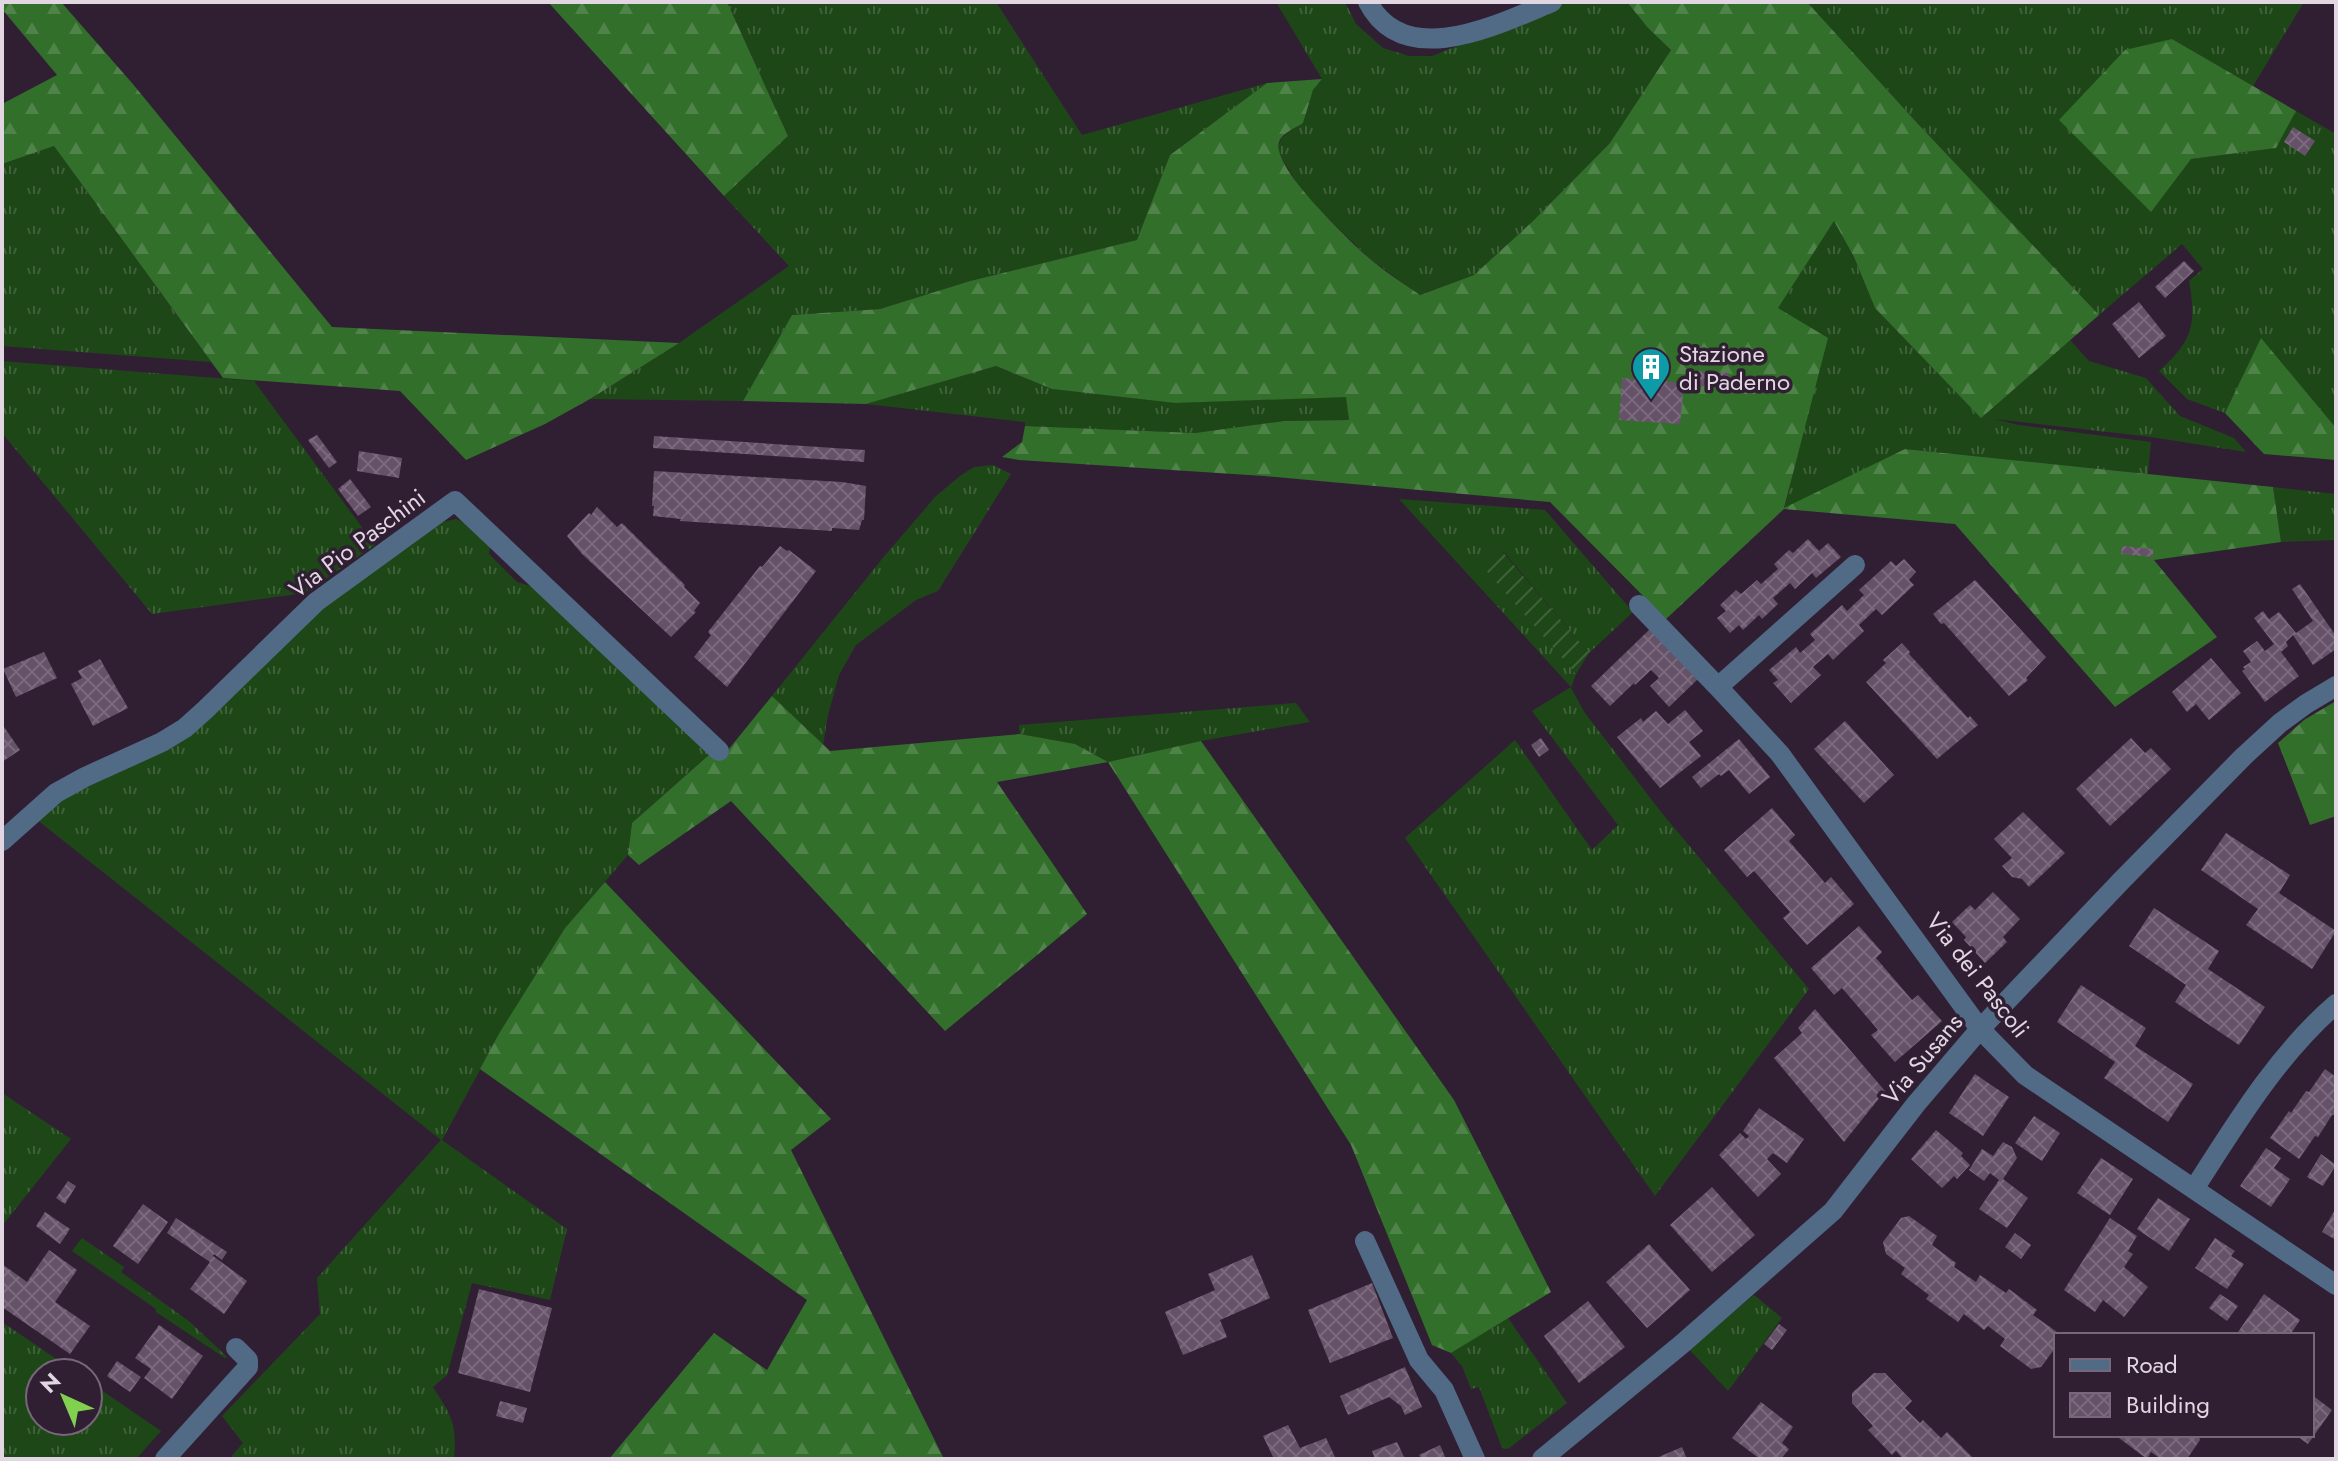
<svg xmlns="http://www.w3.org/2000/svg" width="2338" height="1461" font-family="Jost,sans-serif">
<defs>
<pattern id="grass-tufts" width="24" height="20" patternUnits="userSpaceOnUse" patternTransform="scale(2)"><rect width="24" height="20" fill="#1e4718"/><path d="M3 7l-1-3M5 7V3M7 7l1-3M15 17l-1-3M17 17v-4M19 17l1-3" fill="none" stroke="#3e6139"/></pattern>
<pattern id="forest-firs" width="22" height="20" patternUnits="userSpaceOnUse" patternTransform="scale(2)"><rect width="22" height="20" fill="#326f2a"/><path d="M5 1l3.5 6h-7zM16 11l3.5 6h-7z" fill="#4f8349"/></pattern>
<pattern id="garden-furrows" width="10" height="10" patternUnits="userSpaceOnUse" patternTransform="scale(2)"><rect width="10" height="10" fill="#1e4718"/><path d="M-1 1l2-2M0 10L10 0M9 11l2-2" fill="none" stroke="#3e6139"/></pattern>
<pattern id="building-cross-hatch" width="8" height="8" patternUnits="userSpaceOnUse" patternTransform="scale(2)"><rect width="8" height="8" fill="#655168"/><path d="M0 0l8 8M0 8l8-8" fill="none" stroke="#7b697d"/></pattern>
</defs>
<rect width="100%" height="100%" fill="#301f33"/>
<path fill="url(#grass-tufts)" d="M727,2h269l86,133 185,-52 -97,72 -32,85 -168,41 -90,28 -88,6 -49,86 -153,-2 89,-56 110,-77 -65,-70 64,-60z
M1276,2h69l11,22 27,24 26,8h23l58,-23 63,-31h74l21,26 23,22 -61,93 -77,78 -59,54 -55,20 -50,-37 -63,-61 -27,-43c-3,-18 11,-22 24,-31l10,-33 9,-11z
M1807,2h497l-51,84 -81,-47 19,120 85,-11 20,-37 40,23v294l-75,-89 -36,74 -38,-14 -28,-28c33,-30 38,-45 30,-90l14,-12 -21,-25 -83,71 -181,-191z
M54,146l157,216 -209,-16v-182z
M1834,221l20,36 21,51 106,109 89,-77 19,21 57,17 34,38 54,22 12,14 -95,-15 -157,-18 25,6 132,17 -3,32 -243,-25 -121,60 17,-68 -24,-132z
M2,361l252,20 121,164 -70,48 -153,21 -150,-181z
M996,366l56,23 123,14 171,-7 3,24 -65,1 -89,12 -170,-7v-4l-159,-18z
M993,465l18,9 -73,117 -22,9 -60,45 -17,30 -11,40 -5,30 -51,-49 110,-137 54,-63 24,-20 14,-9z
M2273,487l63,7v46l-55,2z
M1399,499l146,11 88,102 -44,41 -86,-102 -18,17 91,106 -5,14 14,25 76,99 148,177 -154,207 -250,-358 110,-98 77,110 26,-25 -86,-114 39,-24z
M456,519l12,5 23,18 -2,12 28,28 19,6 174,166 -78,69 -4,32 -63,73 -65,105 -58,107 125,89 -17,71 -78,-17 -25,92 -14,12c19,30 24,36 21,72h-220l-3,-2 12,-14 -21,-27 98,-102 -3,-36 124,-138 -405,-321 25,-21 70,-33 191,-157 116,-85z
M1296,703l14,19 -109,19 -93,21 -33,-18 -55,-10 -1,-9z
M2,1093l69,46 -69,87z
M82,1238l42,29 -3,5 69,50 37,35 -2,1 -69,-46v-3l-84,-58z
M1754,1295l28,23 -54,73 -39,-42z
M1508,1318l59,85 -59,46 -6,-1 -23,-61 -8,2 -9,-23 -11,-13z
M2,1322l75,51h-37v48h48v-40l73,50 -25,28h-134z"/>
<path fill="url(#forest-firs)" d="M2,2h59l71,81 200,244 347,16 -89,56 -45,25 -79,36 -66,-69 -177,-13 -169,-232 -52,18v-60l55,-29 -55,-66z
M548,2h179l61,134 -64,60z
M1627,2h180l111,122 181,191 -118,103 -106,-110 -21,-51 -20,-36 -56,87 50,30 -44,170 121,-59 368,38 8,55 -127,18 63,77 -102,70 -160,-183 -171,-15 -118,110 -116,-117 -286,-26 -245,-16 -17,-3 20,-15 3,-16 170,7 89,-12 65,-1 -3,-23 -171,6 -123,-14 -56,-23 -130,38 -123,-3 49,-86 88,-6 90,-28 167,-41 33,-85 97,-72 55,-4 -9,11 -10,33c-7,5 -21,10 -24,19 -8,25 71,99 90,116 16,14 34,25 51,37l54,-20 59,-54 77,-78 61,-93 -23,-22z
M2172,39l124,72 -20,37 -85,11 -40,53 -92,-92 66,-70z
M2261,338l75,90v32l-72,-6 -39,-41z
M772,696l58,55 190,-17 55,10 33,18 93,-21 253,359 97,192 -100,61 -19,-8 -81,-200 -243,-383 -111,20 90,132 -142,117 -214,-230 -92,64 -11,-10 4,-32 78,-69 14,1z
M2336,701v115l-26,9 -32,-82 26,-23z
M605,882l226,237 -40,31 153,309h-335l105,-126 53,37 40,-70 -327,-231 20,-37 65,-104z"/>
<path fill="url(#garden-furrows)" d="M1502,551l87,102 -13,21 -92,-106z"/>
<path fill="url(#building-cross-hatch)" d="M2293,127l22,14 -10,15 -21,-14z
M2184,261l10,10 -29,27 -10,-11z
M2139,302l27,34 -27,22 -27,-34z
M1697,371l32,2 -1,14 -31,-1z
M1622,378l62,5 -4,41 -61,-4z
M317,435l20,27 -8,6 -21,-28z
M654,436l211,14 -1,12 -211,-14z
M359,451l43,7 -3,20 -42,-7z
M654,471l188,11 24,4 -2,34h-2l-3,10 -27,-2v3l-152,-10 1,-2 -28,-3 1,-10h-2z
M350,479l21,28 -13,9 -20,-27z
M597,507l20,20 5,-4 63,62 -1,2 16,16 -6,8 2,1 -25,25 -89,-83 -15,-18 22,-23 2,2z
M1808,539l11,12 9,-8 13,14 -25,21 -4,-5 -17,16 -5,-6 -17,15 5,6 -16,15 -3,-4 -16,15 -4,-5 -9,8 -13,-15 9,-7 -6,-6 16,-15 5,4 16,-14 4,4 17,-15 -4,-5 15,-14 4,3z
M780,546l7,5 2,-1 27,21 -89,116 -33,-30 17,-22 -3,-3 52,-66 2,1z
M2122,546l31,3v8l-32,-3z
M1904,559l12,13 -7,8 5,5 -32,30 -6,-6 -17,16 5,6 -31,29 -5,-6 -15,13 8,8 -30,28 -18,-20 5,-3 -9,-10 27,-23 4,6 15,-13 -5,-6 32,-29 5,6 17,-16 -5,-5 32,-29 5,5z
M1975,580l71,77 -20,21 2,2 -19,16 -65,-73 -3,1 -8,-10z
M2300,584l36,52v13l-23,16 -20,-30 -7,7 2,4 -7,6 18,24 -34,26 -23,-31 3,-2 -2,-2 8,-5 -8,-11 14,-10 8,10 9,-7 -20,-26 9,-7 6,8 10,-7 17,21 17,-12 -21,-32z
M1650,629l48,50 -29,28 -19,-21 9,-8 -8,-8 -16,15 -1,-2 -24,23 -19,-20z
M1902,643l8,9 -1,2 59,64 2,-2 8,9 -41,34 -71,-77 20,-19 -3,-3z
M44,652l13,26 -41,19 -13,-28z
M2211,658l30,35 -32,27 -13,-16 -9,8 -15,-20z
M100,659l28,49 -35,18 -22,-42 11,-6 -4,-7z
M1685,710l18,21 -14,11 12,14 -41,32 -43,-51 24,-19 2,4 13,-11 12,13z
M1845,721l49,54 -30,28 -50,-54z
M2,724l18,26 -18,12z
M1541,738l8,12 -10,7 -8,-12z
M2131,738l14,15 6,-5 20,21 -61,57 -34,-37z
M1739,739l31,38 -21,17 -20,-24 -8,6 -2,-2 -18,14 -9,-11z
M1772,808l23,27 -6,6 36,42 6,-6 23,27 -47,41 -24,-27 7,-6 -36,-41 -7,6 -23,-27z
M2023,812l42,41 -36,34 -7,-8 -10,-2 -10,-11 10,-8 -18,-19z
M2226,833l64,42 -11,18 57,38 -24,38 -66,-44 12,-16 -57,-39z
M1993,892l27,27 -17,18 4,5 -22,21 -21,-23 2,-3 -14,-15 18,-17 5,5z
M2154,908l65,43 -11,18 57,38 -26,38 -64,-43 11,-17 -57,-39z
M1859,926l23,26 -6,6 36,42 6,-5 24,26 -47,41 -24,-27 7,-5 -36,-42 -8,7 -23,-27z
M2081,985l65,43 -11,18 58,38 -25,38 -64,-44 11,-16 -58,-40z
M1815,1009l70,82 -41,51 -70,-84 28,-25 -4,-5z
M2325,1069l11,8v38h-4l-14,22 -3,-1 -16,23 -29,-21 19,-27 2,2 15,-22 3,1z
M1975,1074l34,23 -26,39 -34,-23z
M1759,1108l45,31 -17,24 -14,-10 -6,6 14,15 -23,23 -39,-42 21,-22 6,6 3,-3 -6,-5z
M2034,1116l26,17 -18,28 -27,-18z
M1936,1130l27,23 -2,3 9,9 -13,14 -3,-3 -12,12 -31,-29z
M2003,1142l9,5 5,11 -14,21 25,19 -21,30 -28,-19 20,-29 -9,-7 -6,8 -15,-11 13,-21 11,7z
M2266,1148l15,10 -7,10 16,11 -19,28 -31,-21z
M2321,1154l15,11 -13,21 -16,-9z
M2101,1158l32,21 -23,36 -33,-22z
M68,1181l8,5 -11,18 -9,-6z
M1712,1187l43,48 -43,37 -42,-47z
M2158,1198l32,21 -21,32 -32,-22z
M143,1204l25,18 -30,42 -25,-18z
M2336,1208v32l-14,-8z
M45,1212l25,17 -10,15 -24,-18z
M1909,1216l28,20 -5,9 24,18 -2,4 22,15 4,-7 26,18 3,-4 28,21 -4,5 24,17 -1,15 -15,20 -10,2 -31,-23 5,-7 -17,-13 -4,4 -20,-16 -6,8 -32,-23 3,-4 -28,-21 4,-6 -19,-14 -3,-12 18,-24z
M176,1218l51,34 -5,8 -8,-6 -1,2 34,25 -23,33 -34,-25 20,-27 -43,-29z
M2110,1218l27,18 -9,15 5,3 -9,13 24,20 -24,30 -21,-17 -8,12 -31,-22z
M2015,1233l16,12 -10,14 -16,-12z
M2215,1238l20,13 -4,5 13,8 -17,25 -32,-21z
M1649,1244l41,46 -43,38 -41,-46z
M49,1250l28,20 -22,32 35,24 -20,28 -68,-47v-43l25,18z
M1252,1255l18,43 -50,22 7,17 -44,18 -18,-43 50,-22 -7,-16z
M1372,1283l21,55 -63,25 -22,-53z
M479,1289l73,19 -22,84 -72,-19z
M2220,1294l18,12 -11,15 -18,-13z
M2264,1294l36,26 -10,15h-54z
M1588,1301l37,46 -46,36 -35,-47z
M1779,1324l8,6 -15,20 -8,-6z
M159,1325l44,31 -31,43 -28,-21 7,-9 -16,-11z
M117,1361l24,16 -11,15 -23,-16z
M1405,1367l17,40 -17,8 -4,-9 -12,-9 -41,18 -8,-19z
M1874,1373h11l27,28 -7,7 15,15 3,-3 18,18 6,-6 27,27h-71l-7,-8 -4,4 -24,-25 5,-4 -21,-23v-10z
M2312,1395l20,15 -24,34 -13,-9h17z
M500,1401l27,7 -4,15 -27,-7z
M1761,1402l32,25 -11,16 7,6 -8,10h-21l-28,-21z
M1288,1425l12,23 26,-10 10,21h-62l-11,-23z
M2115,1435h84l1,5 -13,19h-26l-10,-7 -4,7z
M1397,1442l8,17h-30l-3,-8z
M1440,1445l6,14h-25l-2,-4z
M1682,1447l5,12h-33z"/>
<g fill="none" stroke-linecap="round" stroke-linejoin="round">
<path stroke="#516a86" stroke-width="20" d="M1368,2c36,70 131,22 184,0
M1855,565l-137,122 62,67 200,275 45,46 311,210
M1639,605l79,82
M2,841l54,-48 29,-16 77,-35 23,-14 20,-18 111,-108 139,-101 264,250
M2194,1189c41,-64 83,-134 142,-185
M1365,1241l54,119 25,30 31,69
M165,1459l83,-92v-7l-12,-12
M1542,1459l140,-115 151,-133 83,-107 64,-75 142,-149 122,-124 36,-33 26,-19 30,-18"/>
</g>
<defs>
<symbol id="building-pin" viewBox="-11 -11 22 30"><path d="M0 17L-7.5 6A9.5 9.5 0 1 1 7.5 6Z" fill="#0f9aa8" stroke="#301f33"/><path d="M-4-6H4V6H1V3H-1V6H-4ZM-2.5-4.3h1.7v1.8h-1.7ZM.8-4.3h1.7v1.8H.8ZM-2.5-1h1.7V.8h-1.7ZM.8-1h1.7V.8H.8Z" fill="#fff"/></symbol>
</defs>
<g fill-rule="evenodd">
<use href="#building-pin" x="1629" y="345" width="44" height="60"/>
</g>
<g text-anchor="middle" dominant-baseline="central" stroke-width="7" stroke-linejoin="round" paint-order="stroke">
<g font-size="24" fill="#e2d6e3" stroke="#301f33" text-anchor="start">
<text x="1679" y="353">Stazione<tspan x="1679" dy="28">di Paderno</tspan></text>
</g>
<g font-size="24" fill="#e2d6e3" stroke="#301f33">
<text transform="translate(357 543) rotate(-37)">Via Pio Paschini</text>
<text transform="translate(1978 975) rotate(52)">Via dei Pascoli</text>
<text transform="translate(1922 1059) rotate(-50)">Via Susans</text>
</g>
</g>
<rect width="2338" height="1461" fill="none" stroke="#e2d6e3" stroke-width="8"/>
<rect x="2054" y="1333" width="260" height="104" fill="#301f33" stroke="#776879" stroke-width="2"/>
<rect x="2070" y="1359" width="40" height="12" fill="#516a86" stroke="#776879" stroke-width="2"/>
<text x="2126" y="1373" font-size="24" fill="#e2d6e3">Road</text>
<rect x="2070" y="1393" width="40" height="24" fill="url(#building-cross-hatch)" stroke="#776879" stroke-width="2"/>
<text x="2126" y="1413" font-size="24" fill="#e2d6e3">Building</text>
<g transform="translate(64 1397) rotate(316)"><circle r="38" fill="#301f33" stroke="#776879" stroke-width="2"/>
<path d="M0-6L14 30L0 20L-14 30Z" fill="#82d04f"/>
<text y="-12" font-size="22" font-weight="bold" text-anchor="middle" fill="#e2d6e3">N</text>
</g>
</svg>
